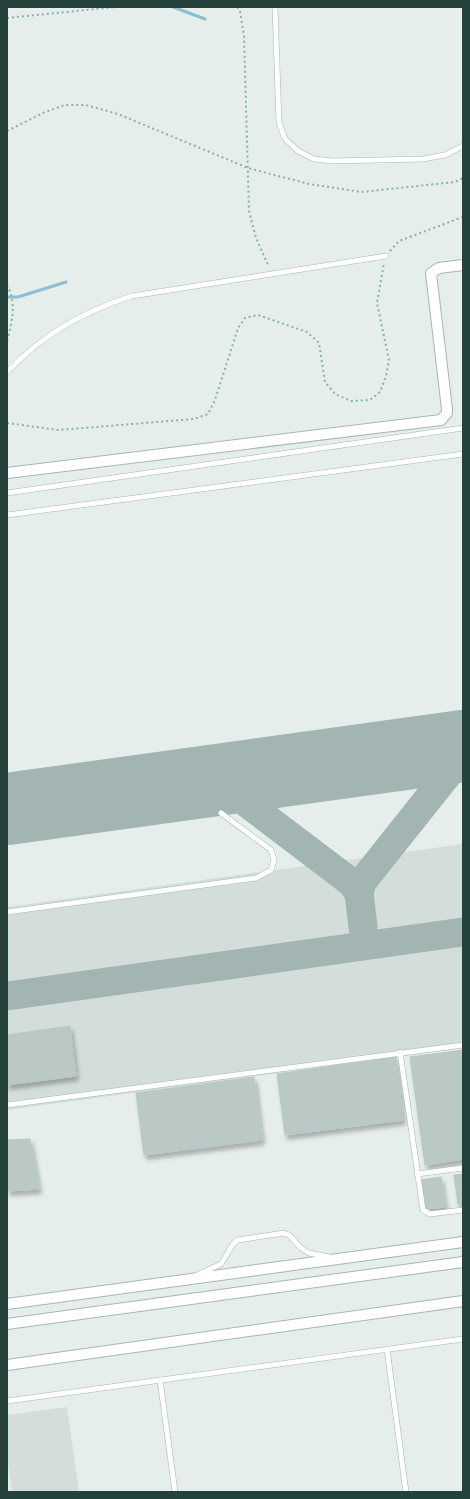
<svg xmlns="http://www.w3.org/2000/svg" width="470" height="1499" font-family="'Golos Text',sans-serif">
<defs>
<filter id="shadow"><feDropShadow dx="2.5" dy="4.5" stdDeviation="2" flood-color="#0004"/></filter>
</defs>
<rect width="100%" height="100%" fill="#e5eeeb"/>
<path fill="#d3dedb" d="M463,844v204l-456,62v-203z
M67,1407l12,85h-67l-5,-34v-43z"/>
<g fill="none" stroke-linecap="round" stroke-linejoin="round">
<path stroke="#8dbfd3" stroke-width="3" d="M173,7l32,12
M7,297h11l48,-15"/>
<path stroke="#a2b5b2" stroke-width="29" d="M208,780l20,9 16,12 108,82 7,10 3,-11 101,-127
M359,893l4,34
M7,996l456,-64"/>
<path stroke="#a2b5b2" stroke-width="72" d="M7,809l456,-63"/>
</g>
<path fill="#bac9c5" stroke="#b7c8c3" filter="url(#shadow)" d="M70,1026l6,50 -69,9v-50z
M463,1050v109l-38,6 -15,-108z
M396,1057l7,63 -118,15 -8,-61z
M254,1077l8,63 -118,15 -8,-62z
M30,1139l9,50 -32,2v-51z
M463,1174v30h-5l-4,-29z
M441,1177l4,30 -19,2 -5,-29z"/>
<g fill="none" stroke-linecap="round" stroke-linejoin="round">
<defs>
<path id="service" d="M275,7l4,116 6,16 13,12 16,8 18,2 91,-2 22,-4 18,-9
M7,372c37,-38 75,-60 125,-76l254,-40
M7,493l456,-65
M7,515l456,-61
M7,912l249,-34 15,-8 3,-10 -3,-10 -50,-37
M400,1052l23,158 7,4 33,-4
M7,1105l456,-60
M417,1174l46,-6
M197,1275l24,-11 12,-20 5,-4 46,-7 5,2 12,13 8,5 20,4
M387,1349l19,143
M160,1380l15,112
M7,1401l456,-62"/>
<path id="minor" d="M7,473l434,-53 6,-7v-4l-16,-136 8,-5 24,-3
M7,1304l456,-62
M7,1324l456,-62
M7,1365l456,-64"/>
</defs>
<use href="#service" stroke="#a7b7b3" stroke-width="6"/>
<use href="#minor" stroke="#a7b7b3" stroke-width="12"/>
<path stroke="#85b2aa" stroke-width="2" stroke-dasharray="2 3" stroke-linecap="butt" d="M237,7l3,4 4,25 5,175 7,27 13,29
M7,18l110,-11
M7,131l38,-19 20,-7h21l32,9 130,54 61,16 52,8 94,-10 8,-4
M390,251l9,-10 64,-24
M7,285c10,17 5,38 0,56
M7,423l51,7 136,-11 14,-5 7,-14 23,-72 7,-10 13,-3 49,17 12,11 6,39 10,12 16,7 19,-1 10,-8 6,-16 3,-16 -12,-57 7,-40"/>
<use href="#service" stroke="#fff" stroke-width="5"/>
<use href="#minor" stroke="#fff" stroke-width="10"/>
</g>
<rect width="470" height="1499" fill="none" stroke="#24413c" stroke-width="16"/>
</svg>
